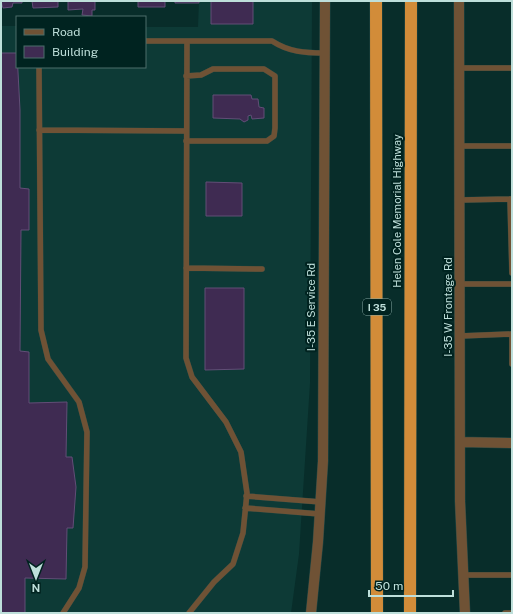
<svg xmlns="http://www.w3.org/2000/svg" width="513" height="614" font-family="'Public Sans',sans-serif">
<rect width="100%" height="100%" fill="#082d2a"/>
<path fill="#0d3a36" d="M199,1h113l-2,382 -11,171 -8,59h-290v-587h16v41h128v-40h53z"/>
<path fill="#3f2b52" stroke="#624e77" d="M1,1h21v2h-9l-1,4 -9,1z
M32,1h26v6l-25,1z
M68,1h27v9h-3v6l-10,-1 1,-6 -15,1z
M138,1h27v6h-27z
M175,1h24v2h-24z
M204,1h49v23h-42v-23z
M1,53h16l3,57v78l9,1v41h-8l-1,121 9,1v51l38,-1 -1,55h6l4,30 -3,41h-6l-1,51 -41,-1v35h-24z
M213,95h38l1,4h6l1,8 5,1v10l-12,1 -1,-4 -3,1v4l-4,2 -4,-3 -27,-1z
M206,182l36,1v33h-36z
M205,288h39v81l-39,1z"/>
<g fill="none" stroke-linecap="round" stroke-linejoin="round">
<defs>
<path id="service" d="M145,41h127c17,11 33,12 52,12
M187,42l-1,316 6,19 34,45 15,30 6,41 -4,40 -10,31 -19,18 -25,31
M39,67l2,263 7,29 31,43 8,30 -2,135 -6,21 -16,25
M460,68h52
M39,130l147,1
M186,141h81l7,-5 1,-8v-52l-11,-7h-51l-12,6 -15,1
M460,146h52
M510,199l2,74
M460,200l52,-1
M186,268l76,1
M460,284h52
M512,334v30
M460,336l52,-2
M246,496l75,6
M245,508l75,6
M463,575h49
M505,613h7"/>
<path id="tertiary" d="M459,1l1,500 5,112
M460,442l52,1
M311,613l7,-71 5,-81 2,-460"/>
<path id="motorway" d="M376,1l1,612
M410,613l1,-612"/>
</defs>
<use href="#service" stroke="#254946" stroke-width="6"/>
<use href="#tertiary" stroke="#254946" stroke-width="11"/>
<use href="#motorway" stroke="#254946" stroke-width="13"/>
<use href="#service" stroke="#6f5235" stroke-width="5.5"/>
<use href="#tertiary" stroke="#6f5235" stroke-width="10"/>
<use href="#motorway" stroke="#d28c39" stroke-width="12"/>
</g>
<g text-anchor="middle" dominant-baseline="central" stroke-width="4" stroke-linejoin="round" paint-order="stroke">
<rect fill="#002320" stroke="#85a7a2" stroke-width="1" x="363" y="299" width="28" height="16" rx="3"/>
<g font-size="10" font-weight="bold" fill="#bedfda">
<text x="377" y="307">I 35</text>
</g>
<g font-size="11" fill="#bedfda" stroke="#002320">
<text transform="translate(397 211) rotate(-90)">Helen Cole Memorial Highway</text>
<text transform="translate(311 307) rotate(-90)">I-35 E Service Rd</text>
<text transform="translate(448 307) rotate(-90)">I-35 W Frontage Rd</text>
</g>
</g>
<rect width="513" height="614" fill="none" stroke="#bedfda" stroke-width="4"/>
<rect x="16" y="16" width="130" height="52" fill="#002320" stroke="#4c6e6a"/>
<rect x="24" y="29" width="20" height="6" fill="#6f5235" stroke="#4c6e6a"/>
<text x="52" y="36" font-size="12" fill="#bedfda">Road</text>
<rect x="24" y="46" width="20" height="12" fill="#3f2b52" stroke="#4c6e6a"/>
<text x="52" y="56" font-size="12" fill="#bedfda">Building</text>
<g transform="translate(36 578) rotate(180)" stroke="#002320" stroke-width="3" paint-order="stroke">
<path d="M0-3L7 15L0 10L-7 15Z" fill="#bedfda"/>
<text y="-6" font-size="11" font-weight="bold" text-anchor="middle" fill="#bedfda">N</text>
</g>
<path d="M369 590v6h84v-6" fill="none" stroke="#bedfda" stroke-width="2"/>
<text x="375" y="590" font-size="12" fill="#bedfda" stroke="#002320" stroke-width="3" paint-order="stroke">50 m</text>
</svg>
